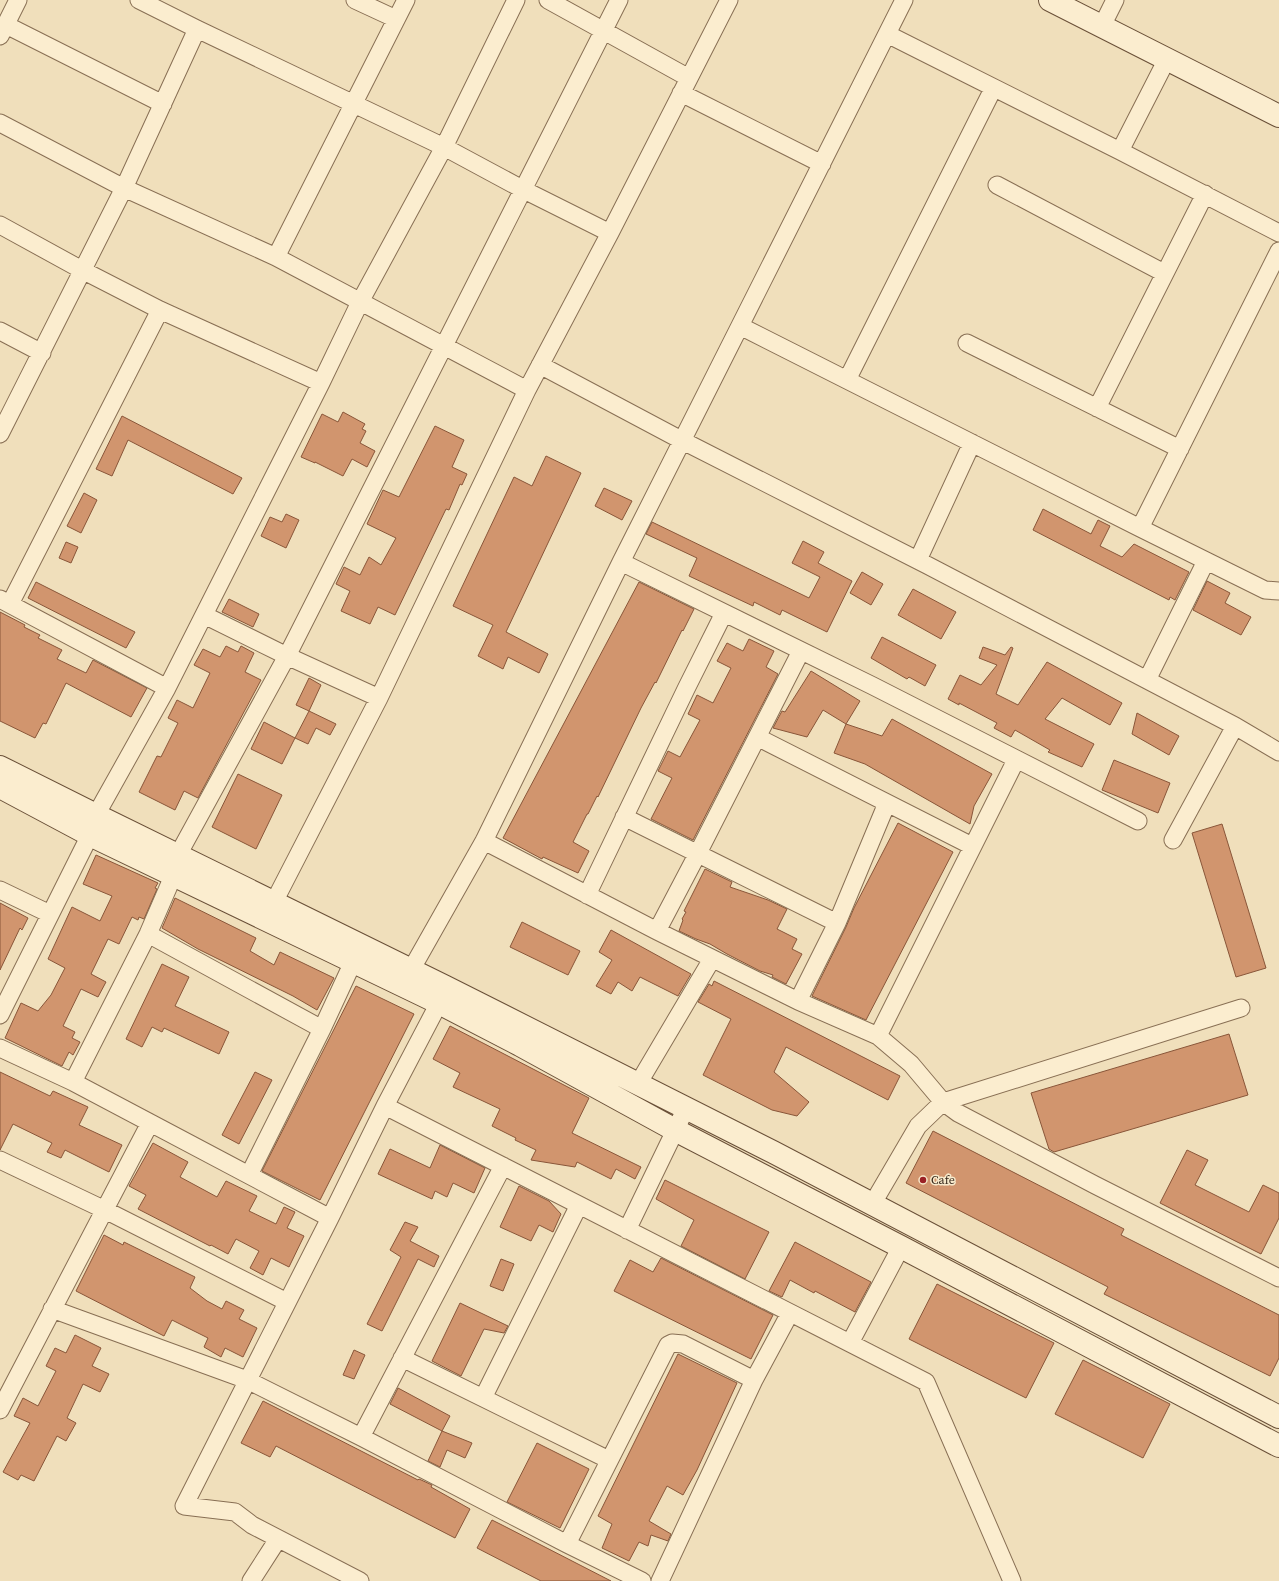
<svg xmlns="http://www.w3.org/2000/svg" width="1279" height="1581" font-family="'Source Serif 4',serif">
<rect width="100%" height="100%" fill="#f0dfbb"/>
<path fill="#d1956e" stroke="#895639" d="M343,412l22,12 -3,5 4,2 -6,12 15,8 -8,16 -15,-8 -9,17 -28,-14v1l-14,-6 21,-43 16,8z
M122,416l120,62 -9,16 -105,-54 -16,36 -16,-7z
M435,426l29,14 -12,27 15,7 -5,11 -2,-1 -11,26 -3,-1 -51,106 -17,-8 -8,17 -29,-13 9,-20 -14,-7 8,-17 16,8 9,-18 12,8 15,-27 -29,-14 16,-34 16,7z
M546,456l35,17 -75,159 42,22 -9,19 -31,-16 -5,12 -25,-13 15,-31 -40,-19 61,-129 18,9z
M604,488l28,13 -10,19 -27,-14z
M84,493l13,7 -16,33 -14,-7z
M1043,509l48,25 7,-14 12,6 -10,20 22,11 12,-13 55,28 -14,28 -5,-3 -1,3 -136,-70z
M286,514l13,6 -13,28 -25,-12 9,-19 12,5z
M652,522l157,76 11,-21 -28,-14 11,-22 21,11 -6,11 34,18 -25,51 -45,-22 -2,5 -26,-13 -1,4 -64,-30 8,-18 -51,-24z
M66,542l12,5 -7,16 -12,-5z
M862,572l21,12 -12,21 -21,-12z
M1207,581l23,12 -5,10 26,14 -10,18 -48,-25z
M36,582l99,50 -9,16 -98,-50z
M639,582l55,27 -11,22 -1,-1 -26,53 -1,-1 -14,26 -43,89 -1,-1 -9,18h-1l-14,28 16,9 -11,22 -35,-16 -1,2 -39,-21z
M913,589l43,23 -15,27 -43,-24z
M229,599l30,15 -6,13 -31,-15z
M0,612l25,13 -1,2 16,8 -2,3 24,12 -5,9 29,14 7,-13 54,28 -16,29 -65,-34 -20,41 -3,-1 -8,15 -35,-17z
M882,637l54,28 -11,21 -16,-9 -2,2 -36,-21z
M749,639l25,12 -8,16 12,7 -85,166 -42,-21 21,-41 -14,-7 10,-20 12,6 20,-37 -12,-6 9,-19 16,8 18,-35 -14,-7 10,-18 16,8z
M226,646l12,6 3,-6 13,7 -9,19 16,8 -63,118 -14,-7 -9,19 -36,-18 18,-36 4,1 17,-34 -10,-5 9,-18 16,8 17,-35 -16,-8 9,-16 17,8z
M983,647l22,8 6,-8 2,1 -17,46 22,11 29,-43 75,41 -12,22 -48,-27 -17,21 49,25 -12,23 -34,-15 2,-2 -35,-20 -4,7 -17,-9 3,-5 -38,-20v2l-11,-6 12,-24 21,10 16,-20 -18,-7z
M811,671l49,30 -14,23 -23,-14 -16,27 -34,-9 9,-17 3,1z
M309,678l12,7 -12,26 -13,-6z
M309,711l27,13 -6,11 -14,-7 -8,16 -13,-6z
M1137,713l42,23 -10,19 -37,-21z
M892,719l100,55 -18,32 -4,18 -105,-60 -31,-11 12,-29 36,12z
M264,722l31,16 -13,26 -31,-15z
M1114,760l56,23 -12,30 -56,-23z
M238,774l44,21 -26,54 -44,-22z
M898,823l55,29 -87,168 -54,-24 34,-69 8,-19z
M1222,824l44,144 -30,9 -44,-144z
M96,855l62,28 -3,5 2,1 -13,30 -5,-2 -1,3 -6,-3 -13,27 -11,-5 -17,35 15,8 -8,15 -17,-8 -18,37 12,6 -3,6 8,4 -7,13 -4,-3 -7,14 -57,-28 16,-35 17,8 13,-16 14,-27 -17,-9 24,-52 28,14 12,-25 -29,-12z
M705,869l27,13 -2,5 38,13 19,9 -10,20 20,10 -5,10 10,5 -16,30 -14,-7 1,-2 -13,-4 -33,-17 -17,-10 -14,-5 -17,-8 4,-11 -1,-1 4,-7 -2,-1z
M175,898l81,40 -6,13 24,14 6,-13 54,26 -17,32 -24,-14 -95,-47 -36,-21z
M0,903l28,15 -6,12 -2,-2 -20,42z
M522,922l58,29 -12,24 -58,-28z
M611,930l80,44 -13,22 -38,-19 -8,14 -14,-9 -7,12 -15,-8 16,-26 -13,-8z
M162,964l27,13 -14,29 54,26 -10,22 -55,-26 -2,4 -10,-5 -10,20 -16,-8z
M714,981l186,95 -12,24 -102,-53 -12,25 35,30 -12,14 -25,-6 -69,-35 28,-56 -33,-17 11,-18 3,2z
M356,986l58,28 -94,186 -58,-29z
M450,1026l139,72 -17,35 69,34 -6,12 -19,-10 -5,10 -34,-17 -2,5 -44,-7 5,-10 -21,-10 1,-2 -24,-12 8,-17 -47,-22 7,-14 -27,-14z
M1229,1034l19,61 -194,57 -5,-3 -18,-56z
M0,1072l50,24 3,-5 35,16 -9,18 43,20 -13,27 -44,-22 -4,8 -14,-6 5,-9 -39,-19 -13,26z
M255,1072l17,8 -33,64 -17,-9z
M933,1131l191,98 -3,6 158,80v43l-9,18 -166,-82 4,-7 -202,-104z
M153,1143l35,19 -8,15 37,20 9,-16 31,15 -8,15 27,13 8,-17 11,5 -8,16 17,8 -15,31 -18,-9 -8,17 -13,-7 9,-17 -23,-12 -8,15 -17,-9 -1,1 -72,-37 8,-14 -17,-9z
M440,1145l45,23 -11,25 -21,-10 -6,14 -12,-6 -3,8 -54,-25 12,-25 40,19z
M1187,1150l21,10 -13,25 54,27 14,-27 16,8v25l-18,36 -101,-51z
M665,1180l104,52 -24,47 -64,-33 13,-26 -38,-21z
M519,1186l30,15 12,13 -8,18 -14,-7 -8,16 -31,-14z
M405,1222l13,5 -8,14 29,15 -5,11 -16,-8 -36,72 -15,-7 34,-67 -11,-7z
M104,1235l19,10 1,-3 71,35 -5,11 17,13 15,8 4,-8 18,9 -5,9 18,9 -14,29 -18,-9 -4,9 -17,-10 4,-9 -36,-18 -8,16 -88,-45z
M795,1242l76,40 -16,30 -40,-21 -1,2 -24,-13 -8,17 -13,-6z
M661,1258l112,57 -22,44 -137,-68 16,-31 23,12z
M501,1259l13,5 -11,27 -13,-5z
M937,1284l117,59 -28,55 -117,-59z
M460,1303l48,23 -4,7 -20,-4 -23,47 -29,-15z
M75,1335l26,13 -9,18 17,8 -9,18 -17,-8 -16,34 9,5 -10,18 -9,-5 -23,45 -13,-6 -3,5 -15,-8 27,-49 -16,-7 9,-18 15,8 18,-35 -10,-5 9,-18 11,5z
M354,1350l11,5 -11,24 -11,-4z
M678,1354l59,29 -40,87 -14,25 -16,-9 -18,35 22,13 -3,7 -17,-6 -3,11 -9,-4 -10,19 -27,-13 10,-24 -14,-8z
M1083,1360l87,44 -27,54 -88,-44z
M398,1388l52,28 -8,15 -52,-27z
M263,1401l155,79 1,-1 13,6 -1,2 39,22 -15,29 -179,-92 -6,11 -29,-14z
M442,1431l30,12 -7,15 -18,-8 -7,17 -12,-6z
M537,1443l52,26 -29,59 -53,-26z
M492,1520l10,5 109,56h-70l-64,-33z"/>
<g fill="none" stroke-linecap="round" stroke-linejoin="round">
<defs>
<path id="street" d="M139,0l58,29 247,118 80,43 86,43
M355,0l41,19
M548,0l141,78
M6,25l157,79
M1102,26l13,-26
M887,34l233,117 159,82
M0,36l18,-36
M681,93l141,71
M0,123l124,65 152,69 251,133
M1120,151l47,-92
M997,185l167,88
M0,225l82,45 78,40 161,73
M276,257l130,-257
M740,326l400,202 125,62 14,1
M0,331l42,22
M967,343l213,106
M540,365l143,76 244,124 308,161 44,26
M847,380l146,-291
M1097,408l108,-214
M0,434l124,-246 73,-159
M1140,528l139,-277
M918,560l54,-117
M621,562l252,124 265,135
M0,599l167,89
M10,604l150,-294
M204,615l83,41 92,42
M1147,680l59,-119
M757,737l215,109
M624,817l213,106
M1173,840l62,-114
M484,841l173,90 141,70 80,35 33,28 32,38 15,11 137,72 184,93
M178,855l109,-199 332,-656
M0,890l50,24
M587,895l99,-206 38,-76
M274,902l105,-204 148,-308 83,-157 119,-233
M657,931l41,-78 103,-202
M148,934l174,95
M411,970l73,-129 137,-279 283,-562
M798,1001l39,-78 50,-120
M0,1015l90,-180 6,-20 71,-127 154,-305 39,-81 84,-155 72,-147
M878,1036l138,-276
M0,1048l73,34 257,136
M73,1082l75,-148 26,-60
M638,1084l74,-125
M385,1106l541,276 86,199
M0,1160l105,50 182,92
M249,1175l73,-146 31,-67
M873,1203l45,-77 25,-24 298,-94
M627,1230l59,-122
M52,1309l195,71 114,57 206,107 75,37
M850,1343l51,-96
M402,1358l207,102
M483,1398l96,-193
M0,1410l150,-287
M361,1437l142,-271
M567,1544l101,-199 4,-2 11,1 71,36
M251,1581l27,-42
M360,1581l-108,-56 -17,-13 -51,-6 146,-288 55,-112 54,-103
M660,1581l94,-201 36,-67"/>
<path id="secondary" d="M1050,0l229,116
M0,767l96,48 348,171 329,166 506,265
M0,787l90,48 349,168 81,42 155,85 226,117 378,199"/>
</defs>
<use href="#street" stroke="#886f54" stroke-width="19"/>
<use href="#secondary" stroke="#6a5038" stroke-width="24"/>
<use href="#street" stroke="#fbedcf" stroke-width="17"/>
<use href="#secondary" stroke="#fbedcf" stroke-width="22"/>
</g>
<circle fill="#9b2125" stroke="#f7e9cb" stroke-width="1.5" cx="923" cy="1180" r="4"/>
<g text-anchor="middle" dominant-baseline="central" stroke-width="3" stroke-linejoin="round" paint-order="stroke">
<g font-size="12" fill="#36271a" stroke="#f7e9cb" text-anchor="start">
<text x="931" y="1180">Cafe</text>
</g>
</g>
</svg>
